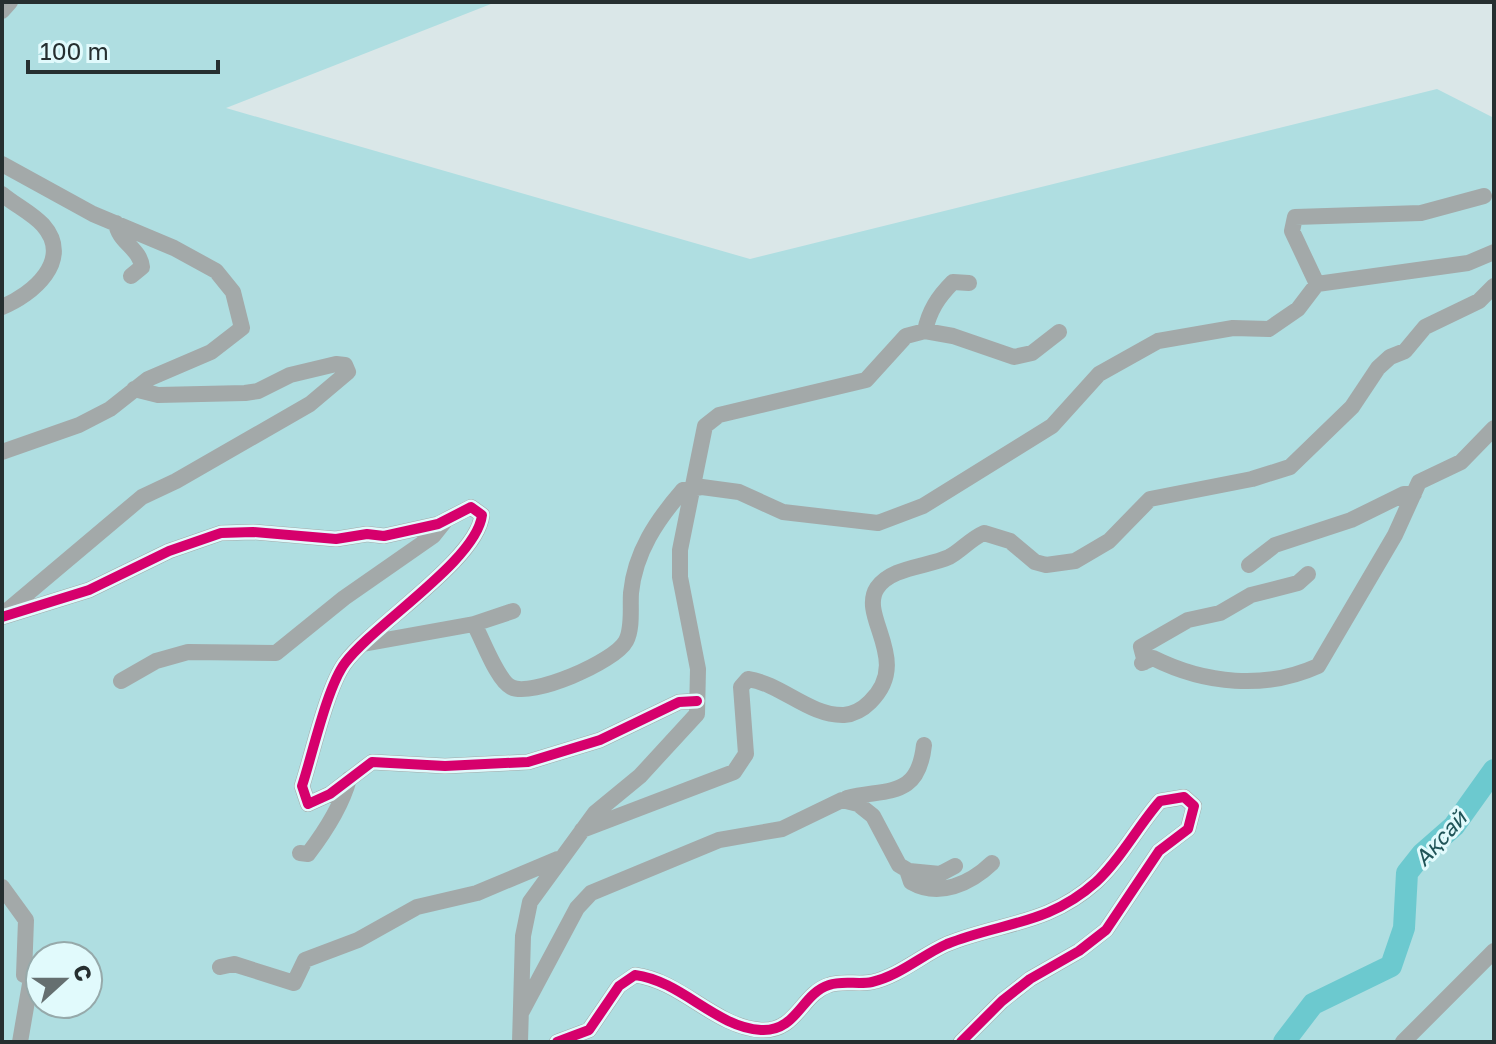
<svg xmlns="http://www.w3.org/2000/svg" width="1496" height="1044" font-family="'Golos Text',sans-serif">
<rect width="100%" height="100%" fill="#dae7e8"/>
<path fill="#afdee1" fill-rule="evenodd" d="M2,2h494l-270,106 524,151 687,-170 57,29v924h-1492zM40,956h48v48h-48z"/>
<g fill="none" stroke-linecap="round" stroke-linejoin="round">
<path stroke="#6cc9cf" stroke-width="22" d="M1284,1042l29,-38 78,-38 13,-38 3,-55 15,-19 32,-28 40,-56"/>
<path stroke="#a3a9a9" stroke-width="16" d="M2,11l8,-9
M2,164l91,50 81,34 42,23 17,21 9,36 -31,24 -63,27 -38,30 -31,16 -77,27
M2,194c13,11 30,19 41,31 31,35 -11,70 -41,82
M116,223c2,19 24,25 26,44l-11,9
M1317,284l-25,-53 3,-14 126,-4 63,-17
M925,331c4,-20 13,-34 28,-49l16,1
M1249,565l26,-20 76,-25 53,-26h10
M2,615l140,-118 34,-16 134,-77 38,-32 -3,-7 -9,-1 -46,11 -32,16 -13,2 -87,2 -24,-6
M2,617l87,-27 80,-39 52,-18 32,-1 83,7 31,-5 17,2 54,-12 33,-17 11,8c-5,45 -108,109 -137,148 -18,24 -33,93 -43,123l6,18 22,-10 42,-32 73,4 83,-4 72,-22 79,-38 18,-1
M474,624c9,16 23,56 37,63 20,11 104,-25 115,-46 7,-13 4,-34 5,-48 4,-41 26,-73 52,-103l19,-3 37,5 44,20 95,11 45,-17 129,-80 47,-52 59,-33 75,-13 36,1 29,-20 19,-25 151,-21 26,-11
M363,644l111,-20 39,-13
M1145,662l-4,-15 47,-27 32,-7 31,-18 47,-12 10,-9
M1142,663l11,-5c52,26 112,32 165,8l77,-131 24,-53 42,-20 33,-34
M121,681l35,-20 32,-9 88,1 68,-55 89,-62 12,-15
M847,798c41,-10 71,1 77,-53
M582,830l152,-58 12,-18 -5,-67 7,-8c34,5 61,37 96,36 11,-1 19,-6 26,-13 43,-42 -12,-85 7,-114 14,-21 50,-21 72,-31 12,-6 21,-18 35,-24l26,8 25,21 11,3 29,-4 34,-20 41,-42 102,-20 38,-12 62,-60 26,-39 12,-11 15,-6 20,-24 54,-26 15,-15
M300,853l8,1c16,-21 34,-49 41,-75
M907,870l4,12c28,16 59,2 81,-19
M2,887l24,33 -2,55 7,3 -11,64
M220,967l14,-3 60,19 11,-23 53,-20 59,-33 60,-14 81,-34
M521,1013l56,-105 14,-15 128,-53 63,-11 60,-29 16,4 15,12 26,49 10,6 31,3 15,-8
M520,1042l3,-106 7,-34 65,-89 45,-37 57,-62 1,-45 -18,-92v-27l25,-124 14,-11 147,-35 40,-44 19,-5 28,5 61,21 18,-4 27,-21
M557,1042l32,-12 30,-44 16,-11c47,6 80,52 126,55 36,2 40,-36 68,-45 14,-5 29,0 43,-3 27,-6 50,-27 75,-38 55,-22 101,-19 149,-62 25,-23 42,-56 64,-81l24,-4 10,9 -6,23 -29,22 -53,79 -27,21 -49,28 -28,22 -41,41
M1403,1042l91,-91"/>
<defs>
<path id="cycleway" d="M2,617l87,-27 80,-39 52,-18 32,-1 83,7 31,-5 17,2 54,-12 33,-17 11,8c-5,45 -108,109 -137,148 -18,24 -33,93 -43,123l6,18 22,-10 42,-32 73,4 83,-4 72,-22 79,-38 18,-1
M557,1042l32,-12 30,-44 16,-11c47,6 80,52 126,55 36,2 40,-36 68,-45 14,-5 29,0 43,-3 27,-6 50,-27 75,-38 55,-22 101,-19 149,-62 25,-23 42,-56 64,-81l24,-4 10,9 -6,23 -29,22 -53,79 -27,21 -49,28 -28,22 -41,41"/>
</defs>
<use href="#cycleway" stroke="#e1fafc" stroke-width="15"/>
<use href="#cycleway" stroke="#d6006c" stroke-width="10"/>
</g>
<g text-anchor="middle" dominant-baseline="central" stroke-width="6" stroke-linejoin="round" paint-order="stroke">
<g font-size="22" font-style="italic" fill="#205458" stroke="#e1fafc">
<text transform="translate(1440 838) rotate(-48)">Ақсай</text>
</g>
</g>
<rect width="1496" height="1044" fill="none" stroke="#262f30" stroke-width="8"/>
<g transform="translate(64 980) rotate(69)"><circle r="38" fill="#e1fafc" stroke="#96a9aa" stroke-width="2"/>
<path d="M0-6L14 30L0 20L-14 30Z" fill="#656f70"/>
<text y="-12" font-size="22" font-weight="bold" text-anchor="middle" fill="#262f30">С</text>
</g>
<path d="M28 60v12h190v-12" fill="none" stroke="#262f30" stroke-width="4"/>
<text x="40" y="60" font-size="24" fill="#262f30" stroke="#e1fafc" stroke-width="6" paint-order="stroke">100 m</text>
</svg>
